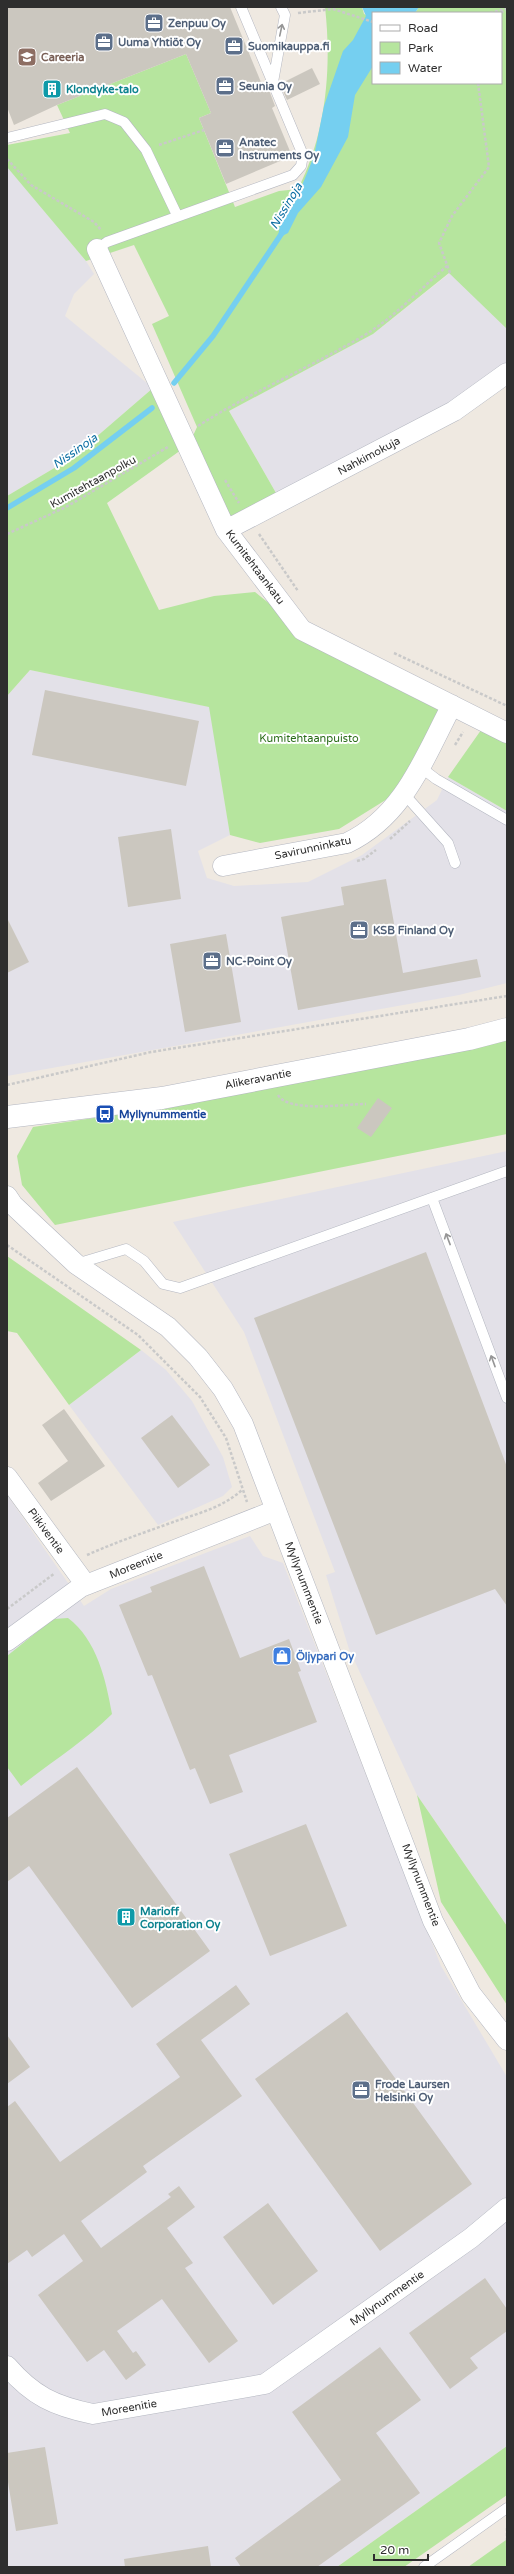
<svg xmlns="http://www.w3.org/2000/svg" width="514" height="2574" font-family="'Varela Round',sans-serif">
<rect width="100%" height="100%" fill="#efe9e1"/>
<path fill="#e3e1e8" d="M7,166l79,95 8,13 -20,20 -9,22 88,72 -80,69 -66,39z
M450,273l57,56v35l-58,41 -173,88 -47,-82 144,-77z
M30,670l180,37 20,128 -32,16 9,27 27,8 74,-4 54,-27 75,-55 11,-23 59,34v172l-48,12 -452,81v-380z
M507,1151v775l-90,-131 -68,-146 -23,-74 9,-3 -91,-240 -71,-110z
M141,1350l25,20 26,31 31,56 9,30 -9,9 -65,29 -89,-120z
M7,1495l77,111 27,-17 139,-53 13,20 20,7 158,403 66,111v369l-170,121h-330z"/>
<path fill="#b6e59e" d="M325,7h37l2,7 9,4v65h128v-70h-86l4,-6h88v322l-58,-56 -76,61 -144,77 47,82 -47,31 -37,-86 5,-11 -45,-103 17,-8 -35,-71 -48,16 -79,-94v-22l63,-12 -13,-28 129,-51 25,59 -12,5 36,89 44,-16 19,-2c28,-55 34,-121 27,-182z
M153,388l28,62 -74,53 52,107 55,-14 41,-4 47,38 150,75 -17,11 -20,42 -23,38 -53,33 -79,14 -30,-8 -21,-128 -179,-37 -23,26v-200l66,-39z
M486,723l21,10v78l-59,-34z
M507,1029v105l-452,91 -33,-40 -5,-29 16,-29 135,-20z
M7,1256l134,94 -72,55 -52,-72 -10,-2z
M68,1618c29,22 38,62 44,96 -27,27 -61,48 -91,72l-14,-19v-111l46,-37z
M417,1795l90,131v79l-66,-103z
M507,2446v49l-103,72h-67z
M507,2539v28h-39l38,-27z"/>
<path fill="#75cff0" d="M362,7h57l-4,6h-42v53l-18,29 -7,42 -27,50 -23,26 -10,20 -10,5 2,-14 16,-24 18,-44 10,-50 19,-55 10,-11 13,-24z"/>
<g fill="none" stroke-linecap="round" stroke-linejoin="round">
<path stroke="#75cff0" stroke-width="5.5" d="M174,383l39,-47 69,-103
M7,508l67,-40 78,-60"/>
</g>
<path fill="#cbc7bf" d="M7,7h223l35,85 4,-2 6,16 -3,2 20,48 -66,28 -27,-66 12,-5 -25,-59 -129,51 -43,20 -7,-18z
M312,68l8,16 -33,16 -7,-16z
M45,690l154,31 -13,65 -154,-31z
M171,829l10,70 -53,8 -10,-70z
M386,879l17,94 74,-14 4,18 -183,33 -17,-93 63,-12 -3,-18z
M7,918l22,44 -22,11z
M226,934l15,88 -56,10 -15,-88z
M378,1098l14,10 -21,29 -14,-9z
M426,1252l81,215v139l-12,-17 -119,46 -122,-317z
M64,1409l41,57 -54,35 -13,-18 30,-22 -26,-36z
M172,1415l38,50 -32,23 -37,-50z
M204,1566l36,92 49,-19 12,32 -3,1 19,50 -88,33 14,37 -33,12 -15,-36 -5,2 -38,-95 -4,1 -29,-71 33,-13 -2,-5z
M77,1767l133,184 -78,57 -103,-142 -22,16v-64z
M306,1824l41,102 -77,30 -41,-102z
M236,1985l14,19 -49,36 41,56 -99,70 4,6 -66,49 20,27 70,-51 -3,-3 11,-8 16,21 -28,21 26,35 -8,5 53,73 -29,22 -47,-64 -45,32 16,22 3,-2 10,14 -20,15 -22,-30 -17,12 -49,-67 45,-34 -19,-27 -32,23 -5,-7 -20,14v-157l8,-6 45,61 120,-85 -24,-33z
M347,2012l125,172 -92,67 -125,-172z
M7,2035l23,32 -23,17z
M268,2203l50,68 -45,34 -50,-68z
M485,2278l22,31v22l-37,27 8,10 -28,21 -41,-56z
M380,2347l41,53 -45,33 44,60 -103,74h-76l-6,-9 106,-78 -49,-68z
M45,2447l13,77 -42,7 -9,-55v-23z
M208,2546l3,21h-86l-1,-8z"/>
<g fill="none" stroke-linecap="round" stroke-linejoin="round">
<defs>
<path id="service" d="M273,82l12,-67 -4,-8
M7,138l98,-24 19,8 22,28 31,65
M97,249l10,-7 186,-67 8,-9 2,-11 -62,-148
M419,766l17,13 71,41
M405,795l43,48 7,20
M432,1198l75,200
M76,1264l50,-15 18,12 19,23 17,4 327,-117
M424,2567l83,-59"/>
<path id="minor" d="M97,249l129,281 76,100 205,103
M226,530l228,-119 53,-38
M223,866l124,-23c57,-27 77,-85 105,-138
M7,1196l6,9 63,59 92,63 30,30 25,32 20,35 190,497 38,73 36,46
M7,1477l79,108
M7,1641l74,-54 195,-77
M7,2366c26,30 47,40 86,48l172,-30 206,-146 36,-30"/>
<path id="tertiary" d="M7,1117l155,-19 307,-59 38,-10"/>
</defs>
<use href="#service" stroke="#b4b7c1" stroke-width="11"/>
<use href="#minor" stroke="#b4b7c1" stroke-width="21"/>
<use href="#tertiary" stroke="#b4b7c1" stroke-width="23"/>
<path stroke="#c9c9c9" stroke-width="2.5" stroke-dasharray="3 2" stroke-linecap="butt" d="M298,13l35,-4 40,13
M490,13l15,-4
M501,13l6,-5
M159,145l45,-15
M7,159l24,26 63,37 7,8
M450,273l-11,-30 13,-27 37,-49 -11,-84
M198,426c53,-34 111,-58 165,-90 32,-19 56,-46 84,-70
M225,480l14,23
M7,534l59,-27 102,-60
M259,534l39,57
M394,653l113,53
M455,745l8,-13
M390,839l20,-18
M357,861l7,-2 12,-9
M7,1085l144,-33 356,-56
M278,1095c10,18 69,9 88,9
M7,1245l131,90 62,62 26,41 21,64
M87,1555c29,-13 59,-23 89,-34 24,-8 47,-14 66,-31
M7,1609l48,-36
M507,2528v22"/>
<use href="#service" stroke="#fff" stroke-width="10"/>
<use href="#minor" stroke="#fff" stroke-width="20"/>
<use href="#tertiary" stroke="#fff" stroke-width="22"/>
</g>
<defs><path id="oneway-shaft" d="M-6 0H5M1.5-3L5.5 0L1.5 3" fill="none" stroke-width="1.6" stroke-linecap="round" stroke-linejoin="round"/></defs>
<g stroke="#969696">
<use href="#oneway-shaft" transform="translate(281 30) rotate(-78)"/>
<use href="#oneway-shaft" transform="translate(448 1239) rotate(-111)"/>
<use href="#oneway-shaft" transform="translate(493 1361) rotate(-110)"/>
</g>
<defs>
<symbol id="office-square" viewBox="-11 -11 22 22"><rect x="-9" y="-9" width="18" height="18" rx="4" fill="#5c6f8a" stroke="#fff"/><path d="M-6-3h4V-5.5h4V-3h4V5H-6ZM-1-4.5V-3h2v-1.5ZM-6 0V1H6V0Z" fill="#fff"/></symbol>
<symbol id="school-square" viewBox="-11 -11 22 22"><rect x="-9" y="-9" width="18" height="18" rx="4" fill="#8d6e63" stroke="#fff"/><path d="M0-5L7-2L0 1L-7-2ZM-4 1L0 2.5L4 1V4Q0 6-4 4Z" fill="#fff"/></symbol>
<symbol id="building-square" viewBox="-11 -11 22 22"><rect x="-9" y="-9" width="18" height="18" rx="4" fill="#0f9aa8" stroke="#fff"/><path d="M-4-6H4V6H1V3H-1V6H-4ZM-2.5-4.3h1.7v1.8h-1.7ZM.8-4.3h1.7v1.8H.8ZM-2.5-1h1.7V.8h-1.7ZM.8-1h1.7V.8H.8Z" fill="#fff"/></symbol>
<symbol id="bus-square" viewBox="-11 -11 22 22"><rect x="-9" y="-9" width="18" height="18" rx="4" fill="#1a4fb4" stroke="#fff"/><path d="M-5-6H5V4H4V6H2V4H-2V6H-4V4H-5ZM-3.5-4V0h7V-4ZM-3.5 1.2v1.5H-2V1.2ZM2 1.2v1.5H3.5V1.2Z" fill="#fff"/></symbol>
<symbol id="shop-square" viewBox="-11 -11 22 22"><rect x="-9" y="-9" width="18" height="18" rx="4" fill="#3f7fe0" stroke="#fff"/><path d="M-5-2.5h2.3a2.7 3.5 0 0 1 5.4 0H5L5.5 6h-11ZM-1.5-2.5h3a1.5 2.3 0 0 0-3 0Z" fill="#fff"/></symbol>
</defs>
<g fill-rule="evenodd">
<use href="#office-square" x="143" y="12" width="22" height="22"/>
<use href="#office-square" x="93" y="31" width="22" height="22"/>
<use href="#office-square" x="223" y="35" width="22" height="22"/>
<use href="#school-square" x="16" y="46" width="22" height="22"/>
<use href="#office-square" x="214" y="75" width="22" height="22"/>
<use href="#building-square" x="41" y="78" width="22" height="22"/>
<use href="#office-square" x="214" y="137" width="22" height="22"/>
<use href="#office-square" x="348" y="919" width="22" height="22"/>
<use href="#office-square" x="201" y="950" width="22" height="22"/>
<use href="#bus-square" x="94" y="1103" width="22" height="22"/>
<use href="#shop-square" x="271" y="1645" width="22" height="22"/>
<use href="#building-square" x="115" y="1906" width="22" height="22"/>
<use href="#office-square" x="350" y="2079" width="22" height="22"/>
</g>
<g text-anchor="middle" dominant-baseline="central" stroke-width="4" stroke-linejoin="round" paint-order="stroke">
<g font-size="11" font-weight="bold" fill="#4e5e75" stroke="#fff" text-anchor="start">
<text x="168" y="23">Zenpuu Oy</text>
<text x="118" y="42">Uuma Yhtiöt Oy</text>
<text x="248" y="46">Suomikauppa.fi</text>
<text x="239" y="86">Seunia Oy</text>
<text x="239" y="142">Anatec<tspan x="239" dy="13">Instruments Oy</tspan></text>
<text x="373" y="930">KSB Finland Oy</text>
<text x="226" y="961">NC-Point Oy</text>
<text x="375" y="2084">Frode Laursen<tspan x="375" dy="13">Helsinki Oy</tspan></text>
</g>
<g font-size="11" font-weight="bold" fill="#785e54" stroke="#fff" text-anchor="start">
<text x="41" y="57">Careeria</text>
</g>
<g font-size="11" font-weight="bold" fill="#0d838f" stroke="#fff" text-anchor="start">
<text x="66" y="89">Klondyke-talo</text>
<text x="140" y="1911">Marioff<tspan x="140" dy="13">Corporation Oy</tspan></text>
</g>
<g font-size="11" fill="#2e2e2e" stroke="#fff">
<text transform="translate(369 456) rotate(-28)">Nahkimokuja</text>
<text transform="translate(93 482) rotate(-29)">Kumitehtaanpolku</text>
<text transform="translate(255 567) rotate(53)">Kumitehtaankatu</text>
<text transform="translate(313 848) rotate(-12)">Savirunninkatu</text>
<text transform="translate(258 1079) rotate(-11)">Alikeravantie</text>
<text transform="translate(46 1531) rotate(54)">Piikiventie</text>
<text transform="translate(136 1565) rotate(-22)">Moreenitie</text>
<text transform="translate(304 1583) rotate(69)">Myllynummentie</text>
<text transform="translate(421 1885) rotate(69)">Myllynummentie</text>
<text transform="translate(387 2298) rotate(-35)">Myllynummentie</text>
<text transform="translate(129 2408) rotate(-10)">Moreenitie</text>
</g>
<g font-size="11" fill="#2c6e1b" stroke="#fff">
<text x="309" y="738">Kumitehtaanpuisto</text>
</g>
<g font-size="11" font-weight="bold" fill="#164399" stroke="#fff" text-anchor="start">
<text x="119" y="1114">Myllynummentie</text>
</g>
<g font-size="11" font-weight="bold" fill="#366cbe" stroke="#fff" text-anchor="start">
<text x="296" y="1656">Öljypari Oy</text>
</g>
<g font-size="12" font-style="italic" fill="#0d6fa3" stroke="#fff">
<text transform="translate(286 206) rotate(-59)">Nissinoja</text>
<text transform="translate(75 451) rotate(-35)">Nissinoja</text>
</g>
</g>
<rect width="514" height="2574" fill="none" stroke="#2e2e2e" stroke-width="16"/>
<rect x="372" y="12" width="130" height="72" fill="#ffffff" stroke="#ababab"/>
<rect x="380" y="25" width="20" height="6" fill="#ffffff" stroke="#ababab"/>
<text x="408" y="32" font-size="12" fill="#2e2e2e">Road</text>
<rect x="380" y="42" width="20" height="12" fill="#b6e59e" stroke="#ababab"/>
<text x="408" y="52" font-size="12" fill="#2e2e2e">Park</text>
<rect x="380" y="62" width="20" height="12" fill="#75cff0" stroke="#ababab"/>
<text x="408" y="72" font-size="12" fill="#2e2e2e">Water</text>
<path d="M374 2554v6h54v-6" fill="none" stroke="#2e2e2e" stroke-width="2"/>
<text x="380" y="2554" font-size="12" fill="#2e2e2e" stroke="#ffffff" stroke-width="3" paint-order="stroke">20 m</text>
</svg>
